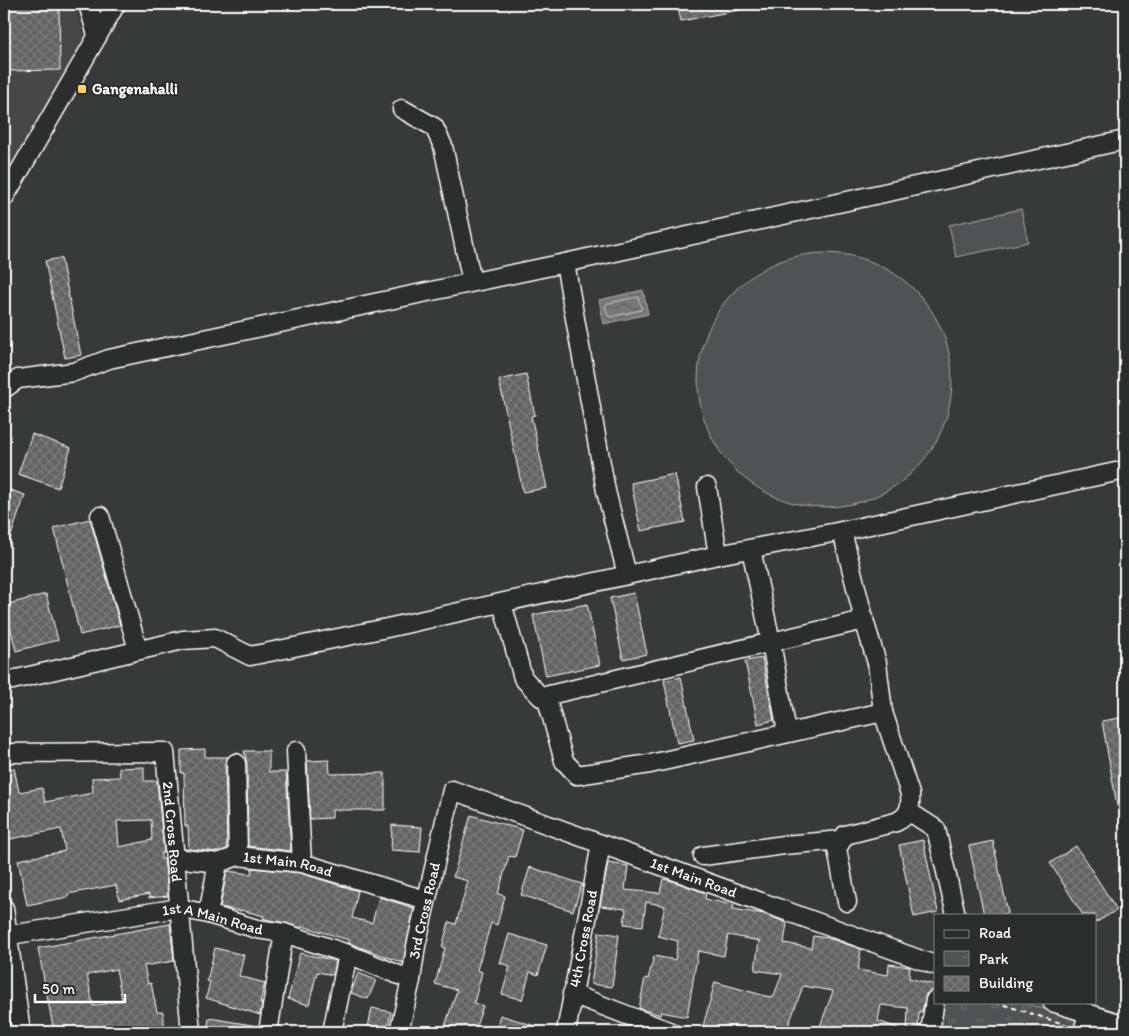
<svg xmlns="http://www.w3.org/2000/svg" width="1129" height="1036" font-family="Itim,sans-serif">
<defs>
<pattern id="park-tufts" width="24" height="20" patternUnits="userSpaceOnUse" patternTransform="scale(1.25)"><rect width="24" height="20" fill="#505354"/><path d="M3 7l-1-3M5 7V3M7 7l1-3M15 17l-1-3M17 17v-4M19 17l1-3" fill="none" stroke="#6a6d6e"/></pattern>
<pattern id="water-waves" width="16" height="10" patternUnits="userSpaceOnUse" patternTransform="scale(1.25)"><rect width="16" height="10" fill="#767879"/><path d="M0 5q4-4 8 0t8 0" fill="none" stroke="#616262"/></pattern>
<pattern id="building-cross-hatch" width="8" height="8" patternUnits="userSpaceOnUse" patternTransform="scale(1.25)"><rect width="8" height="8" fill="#636465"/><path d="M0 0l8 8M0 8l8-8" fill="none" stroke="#7a7b7c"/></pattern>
</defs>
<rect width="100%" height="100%" fill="#373a3b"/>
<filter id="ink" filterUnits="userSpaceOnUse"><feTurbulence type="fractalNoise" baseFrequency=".02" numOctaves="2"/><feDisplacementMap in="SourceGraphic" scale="10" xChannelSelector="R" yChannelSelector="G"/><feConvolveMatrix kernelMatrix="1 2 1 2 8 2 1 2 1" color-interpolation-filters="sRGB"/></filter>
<g filter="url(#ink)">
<path fill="#444748" d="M4,4h70l11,33 -81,142z"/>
<path fill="#505354" stroke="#a8a9aa" d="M1021,209l7,33 -72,15 -7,-32z
M698 380a127 127 0 1 1 254 0a127 127 0 1 1-254 0Z"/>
<path fill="url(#park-tufts)" stroke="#a8a9aa" d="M942,1002h80l56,18 -3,12h-138z"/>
<path fill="url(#water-waves)" stroke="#adaeaf" d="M643,290l5,24 -44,10 -5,-24z"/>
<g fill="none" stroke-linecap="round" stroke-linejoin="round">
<path stroke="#c8c9c9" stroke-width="1" d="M638,297l4,11 -1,2 -31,7 -2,-1 -3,-10 1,-2z"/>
</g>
<path fill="url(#building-cross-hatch)" stroke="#fff" fill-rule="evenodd" d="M677,4h68v5l-64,12z
M59,5l1,65 -56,1v-65z
M61,258l20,97 -16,3 -20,-97z
M526,374l9,41 -4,1 16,72 -24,4 -24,-112z
M32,434l39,14 -13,40 -40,-14z
M675,474l10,48 -44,9 -10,-48z
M4,488l21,7 -20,58h-1z
M90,519l30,106 -40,10 -26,-107z
M634,593l13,61 -24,5 -13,-61z
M46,594l12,46 -42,11 -11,-46z
M587,604l13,61 -54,11 -13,-61z
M762,658l12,62 -16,4 -13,-63z
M681,677l13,63 -17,3 -13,-62z
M1125,717v87l-8,2 -15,-85z
M205,749v8h23l-3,6 2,86 -9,3 -29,-3 -1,-23h-3l-1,-53h-3v-23z
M244,751h25v21h17l5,79 -43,-5 -1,-83z
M329,760l1,14 55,-1v37h-53v8l-22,1 -3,-58z
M144,767v14h13l7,72h-3v6h3l4,37 -19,2v-4l-30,6 -3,-15 -48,9v3l-41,8 -9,-45 47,-9 -4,-22 -56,11 -1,-8v-62l10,-2 5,24 23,-4 3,14 48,-9 -1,-15 28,-1 -1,-9zM151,820l1,20 -33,7 -2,-26z
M471,815l52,15 -8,27 -6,-1 -11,38 7,2 -8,29 -6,-2 -14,47 5,2 -8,31 9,3 -9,26h-31l14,-42 -22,-6 10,-36 -3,-1 7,-25 7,2 12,-43 -15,-4z
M392,825l30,2 -2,25 -29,-2z
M923,840l15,72 -24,5 -15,-72z
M993,841l15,72 -8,2h-16l-15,-69z
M1076,846l41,64 -22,13v-8h-12l-33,-52z
M608,863l20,3 -3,24 35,3 3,-14 9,2 34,12 -1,6 29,6 -1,4 31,5 23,9 -3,20 27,5 2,-12 15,2 33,11 -3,21 30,5 1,-11 21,3 -1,11 26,7v5l-9,4 -4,18 -3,-1 -1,21h-11l1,-24 -27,-3 -3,16 28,10v1h-88l15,-41 -30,-5 -17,46h-74l-10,-2 13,-48 58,16 9,-24 -27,-4 4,-29 -31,-6 -4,21 -26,-5 -11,66 -26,-5 -1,3 -21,-7 6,-30 3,1 6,-23 21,4 3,-19 -20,-5 7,-30 -19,-4 -3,24 -19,-2 2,-15 -26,-3z
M530,867l52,17 -9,27 -52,-16z
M252,868l48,5 58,18 -6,27 20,5 7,-26 35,11 -11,55 -54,-20v-3l-47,-14 -1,2 -15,-5 -17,-3 -6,-2 1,-2 -23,-6v1l-21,-4 7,-36 24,3z
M170,924l4,37 -30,5 4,18 3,-1 6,29h6l2,20h-111l-16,-84zM116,969l6,31 -29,6 -6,-31z
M599,932l20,3 -7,52 -21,-3z
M509,934l38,11 -9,30 -8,-3 -8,28 -20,-6 8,-28 -10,-3z
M215,948l29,7 -5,21 26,7 -5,20h2l-2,12 -54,-17 4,-16 -3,-1z
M300,953l36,8 -3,14 -16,-3 -8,33 -21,-6z
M358,973l18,7 -8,19 -17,-6z
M372,1008l19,4 -3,15 -5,-1 -1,6h-15z
M500,1015l48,15v2h-53z
M209,1018l49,8v6h-51z"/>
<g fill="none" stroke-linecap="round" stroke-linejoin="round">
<defs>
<g id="minor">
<path d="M88,4l9,31"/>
<path d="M402,109l32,18 9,19 29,136"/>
<path d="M4,198l112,-194"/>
<path d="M565,263l41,228 21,84"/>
<path d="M4,389l14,-10 56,-7 35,-13 456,-96 560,-123"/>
<path d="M707,487l11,68"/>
<path d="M100,516l38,134"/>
<path d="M751,549l20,93 16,91"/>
<path d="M502,603l21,75 18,19 323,-77"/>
<path d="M4,682l179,-42 32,-2 35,18 137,-28 331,-73 124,-24"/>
<path d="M546,696l18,65 13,14 73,-11 233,-52"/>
<path d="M296,751l6,112"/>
<path id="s1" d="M4,753l161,-1 26,280"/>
<path d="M236,763l2,93"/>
<path d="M908,811l28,18 20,86"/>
<path d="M703,856l81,-11 58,-5"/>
<path id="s2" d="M175,858l43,5 20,-7 64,7 124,37"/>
<path d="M847,902l-10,-53 8,-14 51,-13c14,-7 15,-14 14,-28l-27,-82 -6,-49 -13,-43 -22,-89 283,-61"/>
<path d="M4,908l17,124"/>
<path d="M208,914l10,-51"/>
<path id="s3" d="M4,936l175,-28 29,6 49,15 27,4 64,21 63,26"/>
<path d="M572,994l99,38"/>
<path d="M1052,1002l73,23"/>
<path d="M268,1032l16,-99"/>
<path d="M332,1032l16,-78"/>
<path id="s4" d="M399,1032l12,-52 5,-34 36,-156 483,175"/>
<path id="s5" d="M566,1032l35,-188"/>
<path d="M930,1032l5,-32"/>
<path d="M1083,1032l5,-19"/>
</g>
</defs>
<use href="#minor" stroke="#fff" stroke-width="21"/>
<path stroke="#fff" stroke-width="2" stroke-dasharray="5 4" stroke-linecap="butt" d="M995,1002l72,23 -2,7"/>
<use href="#minor" stroke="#2a2d2e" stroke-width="18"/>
</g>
</g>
<rect fill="#ffd166" stroke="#2a2d2e" stroke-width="2" x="77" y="84" width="10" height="10" rx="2.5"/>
<g text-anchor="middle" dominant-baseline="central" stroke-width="4" stroke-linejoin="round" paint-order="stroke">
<g font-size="15" font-weight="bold" fill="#fff" stroke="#2a2d2e" text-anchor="start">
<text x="92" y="89">Gangenahalli</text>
</g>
<g font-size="15" fill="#fff" stroke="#2a2d2e">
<text stroke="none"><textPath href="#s1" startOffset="241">2nd Cross Road</textPath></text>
<text stroke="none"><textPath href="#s2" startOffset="115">1st Main Road</textPath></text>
<text stroke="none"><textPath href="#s4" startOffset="505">1st Main Road</textPath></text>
<text stroke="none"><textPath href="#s4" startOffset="124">3rd Cross Road</textPath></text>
<text stroke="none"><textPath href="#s3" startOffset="212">1st A Main Road</textPath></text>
<text stroke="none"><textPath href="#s5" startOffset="95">4th Cross Road</textPath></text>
</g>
</g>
<rect width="1129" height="1036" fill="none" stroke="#2a2d2e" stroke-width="20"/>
<rect x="10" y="10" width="1109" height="1016" fill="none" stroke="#fff" stroke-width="2" filter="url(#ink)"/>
<rect x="934" y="914" width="162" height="90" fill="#2a2d2e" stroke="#7f8182"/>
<rect x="944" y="930" width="25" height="8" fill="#2a2d2e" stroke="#7f8182"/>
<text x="979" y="938" font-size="15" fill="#ffffff">Road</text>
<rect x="944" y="951" width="25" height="15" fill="url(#park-tufts)" stroke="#7f8182"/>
<text x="979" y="964" font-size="15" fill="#ffffff">Park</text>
<rect x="944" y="976" width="25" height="15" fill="url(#building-cross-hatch)" stroke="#7f8182"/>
<text x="979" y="988" font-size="15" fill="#ffffff">Building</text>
<path d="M35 994v8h90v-8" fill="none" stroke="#ffffff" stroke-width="2.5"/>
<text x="42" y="994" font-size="15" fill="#ffffff" stroke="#2a2d2e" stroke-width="4" paint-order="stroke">50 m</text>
</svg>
